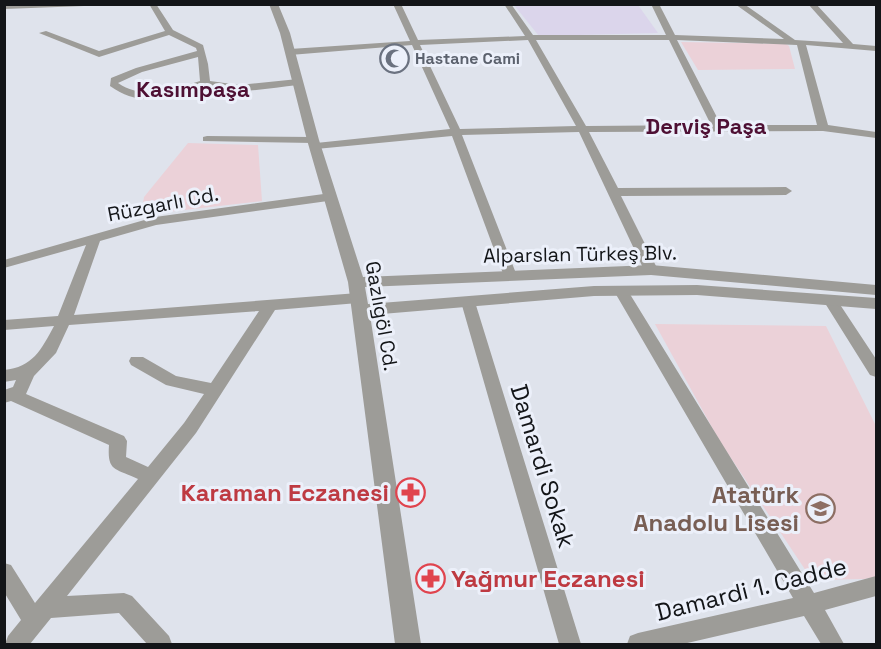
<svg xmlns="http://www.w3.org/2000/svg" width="881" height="649" font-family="'Space Grotesk',sans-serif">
<rect width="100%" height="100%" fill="#dfe3ec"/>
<path fill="#ebd1d8" d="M681,42l105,2 3,2 6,23 -97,1z
M188,143l70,2 4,56 -121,14 3,-18z
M655,324l171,2 50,100v151l-12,2 -52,1 -93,-140z"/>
<path fill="#dbd5eb" d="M514,5h124l20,28 -119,3z"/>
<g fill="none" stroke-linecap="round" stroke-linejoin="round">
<path fill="#9d9c98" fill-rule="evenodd" d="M87,4l-3,2 -80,3v-4z
M149,4h7l17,26 30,15 5,19 2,17 29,4 59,-6 5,3 -5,3c-20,2 -40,6 -60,6 -11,0 -25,-6 -36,-4 -36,6 -57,24 -92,-1l1,-8 25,-10 61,-17 -1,-3 -27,-13 -70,22 -60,-24 7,-2 53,20 66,-20zM198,57l2,24c-28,8 -55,20 -82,2l24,-11z
M393,4h8l17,36 107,-4 -21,-32h7l22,31h133l-15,-31h8l16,31 109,4 -49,-35h9l51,36 48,3 -35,-39h8l37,40 23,2v5l-70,-6 22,80 48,7v6l-53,-7 -234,1 29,56 168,-1 6,4 -6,4 -165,1 37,74 -7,4 -7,-4 -65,-138 -117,3 55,141 -7,4 -5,-1 -53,-143 -136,13 -5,-3 5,-3 134,-14 -38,-84 -122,10 -4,-3 4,-3 120,-8zM528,40l48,86 -116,3 -40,-84zM536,40h133l42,85 -125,1zM677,40l120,5 20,80h-96z
M207,136l106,1 5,3 -5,3 -110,-2v-4z
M331,193l6,4 -2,3 -179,25 -56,16 -26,74 284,-22 7,5 -7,5 -83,7 -79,123 -129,163 57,-3 8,3 37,40 3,8h-25l-28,-31 -68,5 -21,26h-25l3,-8 13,-16 -17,-28v-29l7,2 24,38 103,-124c-23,-11 -31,-7 -29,-34l-98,-44 -7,2v-13l9,-3 3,-7 -12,2v-12c29,-3 37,-20 50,-44l-50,4v-10l54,-4 28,-71 -82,23v-8l151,-43zM259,311l-48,72 -35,-7 -33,-19h-12l-2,4 2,4 35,20 38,9 -20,29 -36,44 -22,-10 1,-16 -3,-5 -98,-42 8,-18 22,-23 13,-28z
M621,287l7,4 186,302 62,-17v20l-51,14 19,34h-23l-17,-28 -121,28h-56l3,-8 8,-3 155,-35 -179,-307z
M830,295l5,2 41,62v18l-6,-2 -47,-75z
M468,297l7,5 106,342h-22l-98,-342z"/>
<path fill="#9d9c98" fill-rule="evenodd" d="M269,4h9l12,29 29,107 44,137 288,-12 225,20v10l-225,-20 -286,12 3,17 226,-18 103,-1 179,13v11l-179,-14 -103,1 -224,19 51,329h-26l-47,-362 -41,-142 -27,-107z"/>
</g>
<defs>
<symbol id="mosque-ring" viewBox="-11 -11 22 22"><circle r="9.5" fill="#ecf0fa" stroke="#6b7280" stroke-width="1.5"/><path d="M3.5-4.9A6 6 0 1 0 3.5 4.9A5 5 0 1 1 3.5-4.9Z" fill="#6b7280"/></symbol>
<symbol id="pharmacy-ring" viewBox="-11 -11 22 22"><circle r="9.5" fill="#ecf0fa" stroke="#e0444e" stroke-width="1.5"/><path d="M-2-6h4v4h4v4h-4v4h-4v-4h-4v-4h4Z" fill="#e0444e"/></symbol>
<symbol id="school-ring" viewBox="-11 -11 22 22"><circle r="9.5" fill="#ecf0fa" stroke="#8d6e63" stroke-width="1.5"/><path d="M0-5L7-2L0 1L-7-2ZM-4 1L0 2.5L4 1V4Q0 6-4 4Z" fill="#8d6e63"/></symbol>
</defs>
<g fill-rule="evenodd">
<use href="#mosque-ring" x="378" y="42" width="33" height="33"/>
<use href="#pharmacy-ring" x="394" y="476" width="33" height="33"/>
<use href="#school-ring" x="804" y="492" width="33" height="33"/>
<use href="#pharmacy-ring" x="414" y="562" width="33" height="33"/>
</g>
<g text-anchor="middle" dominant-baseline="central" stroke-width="6" stroke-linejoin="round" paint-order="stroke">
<g font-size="16" font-weight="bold" fill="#5b616d" stroke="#ecf0fa" text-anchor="start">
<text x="415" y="58">Hastane Cami</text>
</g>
<g font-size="20" fill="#131518" stroke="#ecf0fa">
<text transform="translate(163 204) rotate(-11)">Rüzgarlı Cd.</text>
<text transform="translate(580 254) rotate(-1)">Alparslan Türkeş Blv.</text>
<text transform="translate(382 316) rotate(80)">Gazlıgöl Cd.</text>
</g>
<g font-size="22" font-weight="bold" fill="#4e1034" stroke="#ecf0fa">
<text x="193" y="89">Kasımpaşa</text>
<text x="706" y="126">Derviş Paşa</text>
</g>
<g font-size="24" fill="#131518" stroke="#ecf0fa">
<text transform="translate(543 466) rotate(73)">Damardi Sokak</text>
<text transform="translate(751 589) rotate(-14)">Damardi 1. Cadde</text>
</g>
<g font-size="24" font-weight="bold" fill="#be3a42" stroke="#ecf0fa" text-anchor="end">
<text x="389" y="492">Karaman Eczanesi</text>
<text x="451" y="578" text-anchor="start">Yağmur Eczanesi</text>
</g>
<g font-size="24" font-weight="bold" fill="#785e54" stroke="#ecf0fa" text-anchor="end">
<text x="799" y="494">Atatürk<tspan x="799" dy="28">Anadolu Lisesi</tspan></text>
</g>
</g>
<rect width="881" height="649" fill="none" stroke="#131518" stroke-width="12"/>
</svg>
